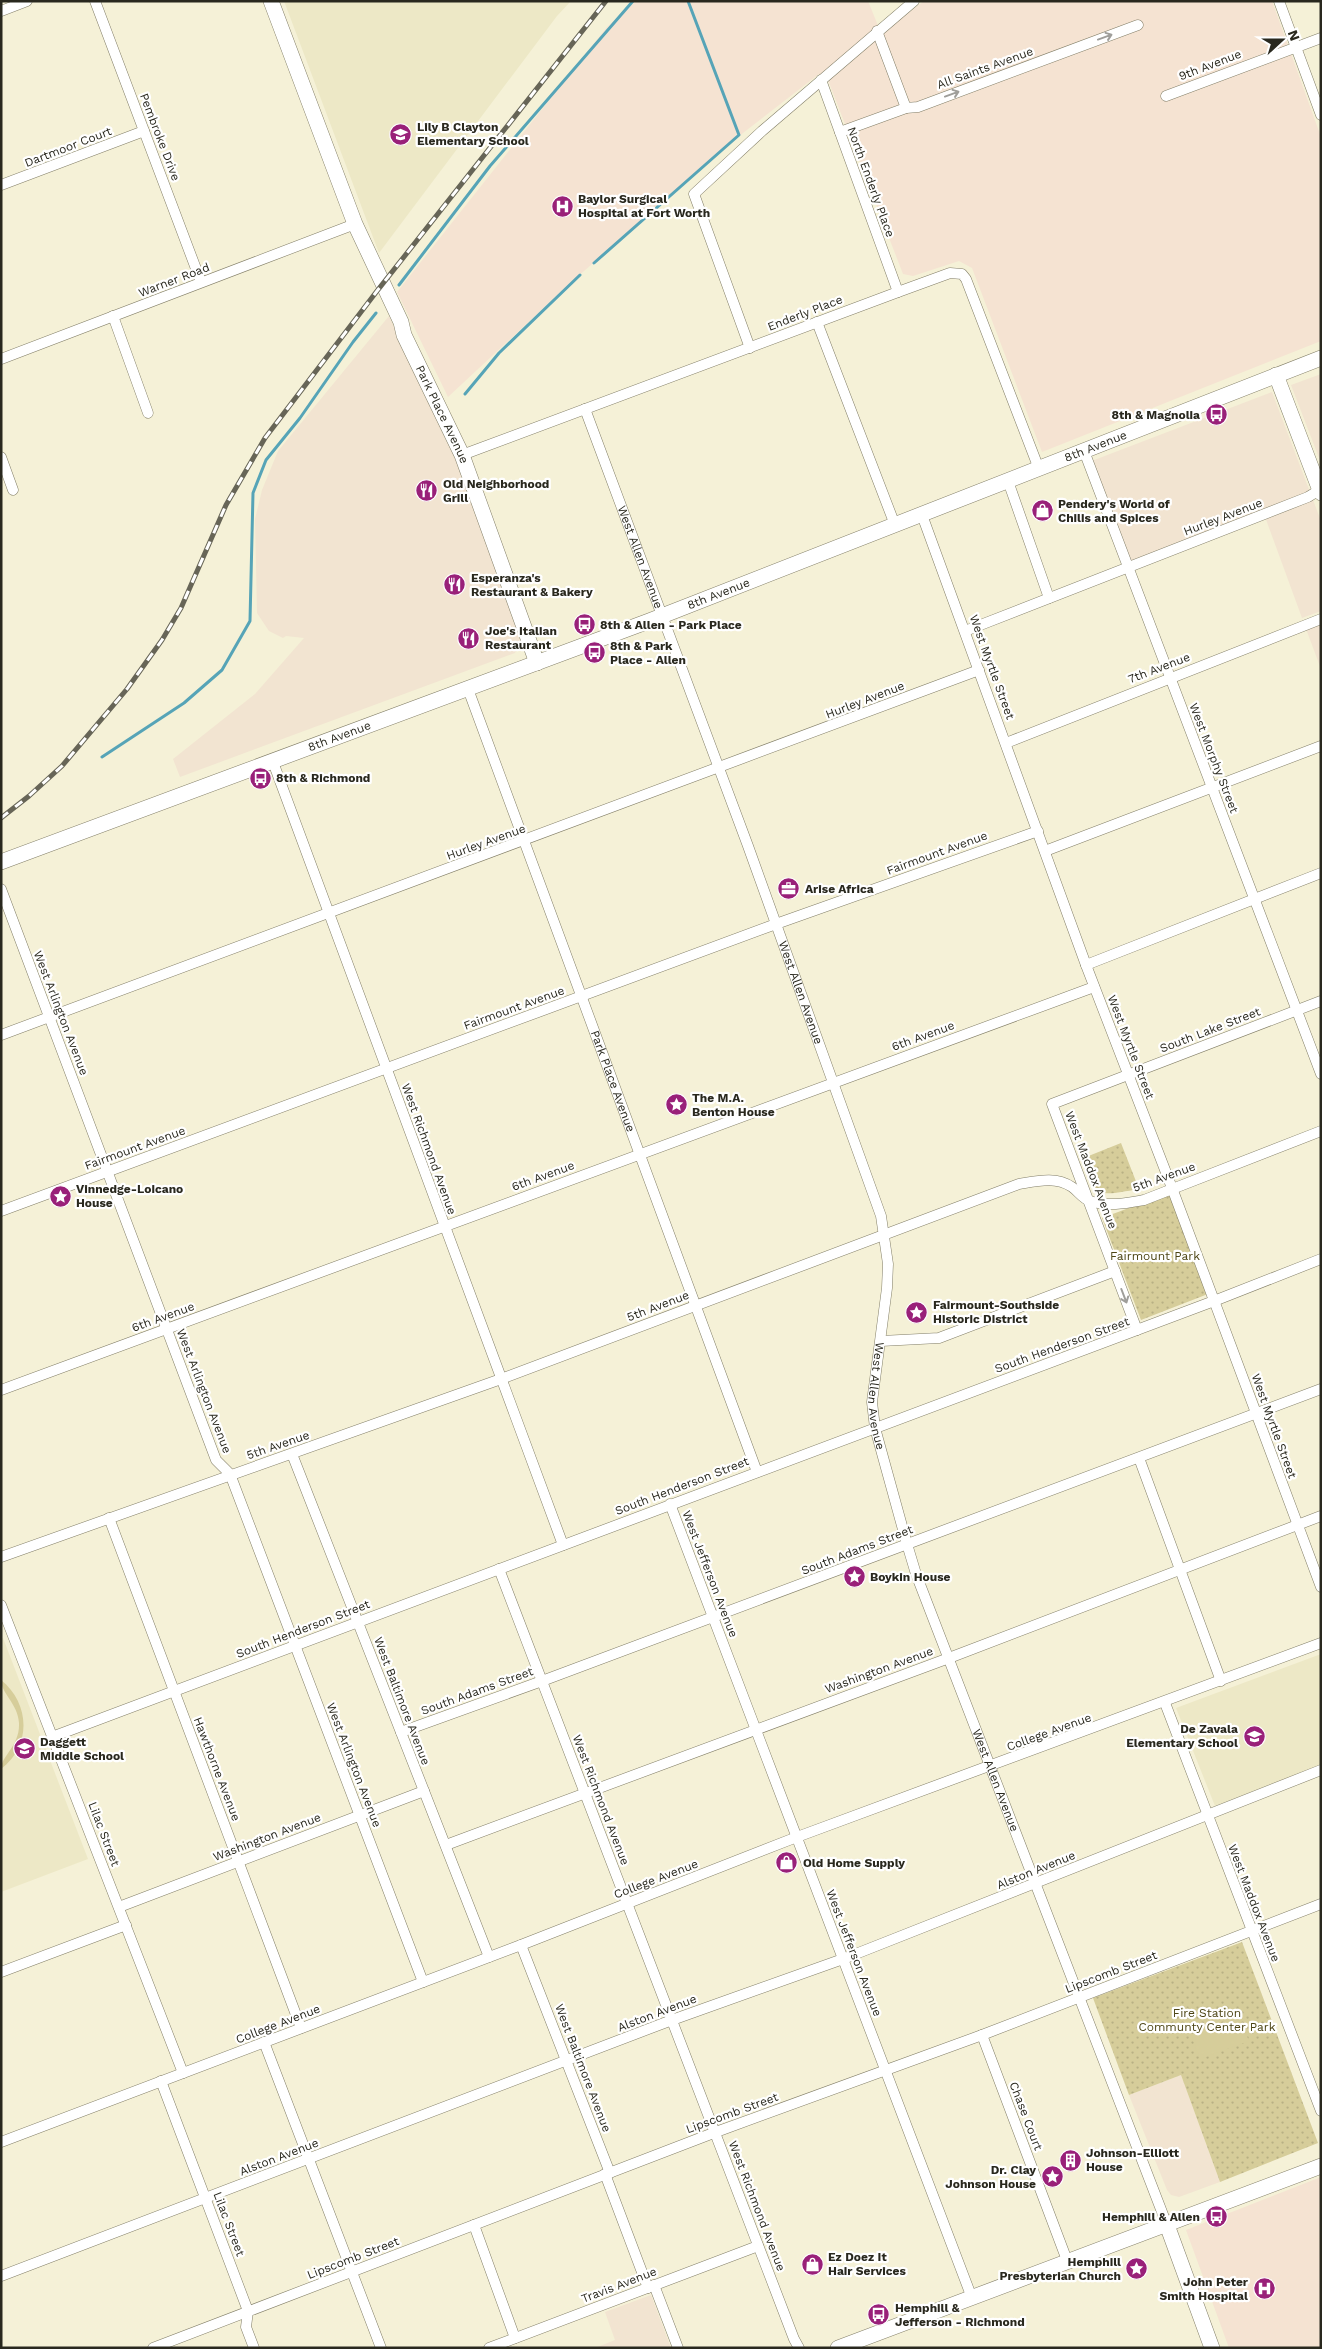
<svg xmlns="http://www.w3.org/2000/svg" width="1322" height="2349" font-family="'Work Sans',sans-serif">
<defs>
<pattern id="grass-dots" width="8" height="8" patternUnits="userSpaceOnUse" patternTransform="scale(1.25)"><rect width="8" height="8" fill="#d6cd9a"/><path d="M2 2h.1M6 6h.1" fill="none" stroke="#b8b084" stroke-width="1.8" stroke-linecap="round"/></pattern>
</defs>
<rect width="100%" height="100%" fill="#f5f1d7"/>
<path fill="#f2e4d1" d="M389,316l54,118 17,33 61,175 -6,11 -335,124 -7,-18 82,-65 49,-56 -18,-2 -3,2 -14,-7 -12,-18 -2,-94 7,-29 16,-39z
M1321,374v89l-30,-78z
M1272,392l49,129v90l-19,7 -38,-104 -136,53 -39,-105z
M1321,624v45l-15,-40z
M1181,2075l39,107 -41,15 -8,-2 -4,-5 -38,-95z
M651,2295l20,53h-76l20,-8 -10,-28z"/>
<path fill="#ede8c6" d="M284,1h287l-14,15 -178,237z
M3,1638l85,221 -87,33v-253z
M1321,1654v111l-106,41 -39,-98z"/>
<path fill="#f5e3d2" d="M636,1h232l13,32 43,-32h348l49,136v204l-279,111 -70,-184 -13,-7 -46,15 -10,-2 -75,-194 -9,-6 -76,59 -167,145 -128,119 -51,-105 210,-265z
M1321,2177v171h-92l-43,-118z"/>
<path fill="url(#grass-dots)" d="M1121,1143l18,46c-41,7 -43,10 -58,-30z
M1169,1193l39,101 -67,26 -39,-102z
M1242,1942l76,201 -98,39 -39,-107 -52,20 -36,-97z"/>
<path fill="#d6cd9a" d="M1,1680c29,23 31,66 0,89 0,-13 19,-23 18,-46 -1,-19 -18,-30 -18,-43z
M1239,2017l10,24 -49,18 -9,-24z"/>
<g fill="none" stroke-linecap="round" stroke-linejoin="round">
<path stroke="#56a4b7" stroke-width="3" d="M594,263l145,-128 -51,-134
M399,285l91,-119 143,-165
M465,394l34,-41 81,-78
M102,757l82,-54 38,-33 28,-49 3,-128 13,-33 34,-42 53,-76 23,-29"/>
<defs>
<g id="street">
<path d="M95,1l106,281"/>
<path d="M1279,1l42,114"/>
<path d="M1,11l26,-10"/>
<path d="M877,31l29,77"/>
<path d="M821,80l77,212"/>
<path d="M1166,96l155,-58"/>
<path d="M840,132l66,-24 12,-1 220,-82"/>
<path d="M1,185l143,-54"/>
<path d="M113,316l35,97"/>
<path d="M817,322l78,203"/>
<path d="M750,348l-56,-154 68,-63 152,-130"/>
<path d="M1,359l354,-135"/>
<path id="s1" d="M585,409l163,437 133,370 7,48 -1,24 -15,114 3,26 32,116 9,30 251,651"/>
<path d="M1084,451l237,623"/>
<path d="M462,455l436,-163 52,-19 12,1 4,5 73,190"/>
<path d="M1,457l12,33"/>
<path d="M1008,481l41,117"/>
<path d="M922,515l164,450 86,223 149,399"/>
<path d="M965,631l343,-134 13,-8"/>
<path id="s2" d="M468,689l289,783"/>
<path d="M1006,743l315,-124"/>
<path d="M273,762l290,783"/>
<path d="M1045,851l276,-105"/>
<path d="M1,889l215,571 14,14 193,508"/>
<path d="M1086,965l235,-92"/>
<path d="M1,1035l978,-365"/>
<path d="M1,1211l775,-287 262,-93"/>
<path d="M1137,1330l-85,-226 269,-103"/>
<path d="M881,1341l58,-3 176,-67"/>
<path d="M1,1390l1093,-403"/>
<path d="M292,1454l197,503"/>
<path d="M1139,1458l82,223"/>
<path d="M670,1504l302,794"/>
<path d="M109,1518l192,510"/>
<path d="M1,1557l500,-178 518,-195c18,-3 37,-8 53,3 6,4 11,12 18,14 18,6 37,2 54,-1l177,-69"/>
<path d="M499,1569l295,770 5,9"/>
<path d="M1,1605l182,468"/>
<path d="M1165,1703l156,408"/>
<path d="M401,1732l141,-51 779,-292"/>
<path d="M52,1737l1162,-436 107,-42"/>
<path d="M446,1845l503,-187 372,-142"/>
<path d="M119,1907l305,-116"/>
<path d="M521,1945l89,228"/>
<path d="M1,1972l125,-47"/>
<path d="M982,2035l86,228"/>
<path d="M264,2042l117,306"/>
<path d="M161,2081l87,230 -2,16 8,21"/>
<path d="M1,2142l520,-197 276,-108 524,-194"/>
<path d="M605,2174l43,114"/>
<path d="M474,2225l41,113"/>
<path d="M1,2276l671,-256 171,-61 478,-189"/>
<path d="M654,2285l24,63"/>
<path d="M153,2348l563,-216 266,-97 339,-131"/>
<path d="M489,2348l269,-102"/>
</g>
<g id="secondary">
<path id="s3" d="M271,1l84,223 46,98 3,13 58,120 75,208"/>
<path d="M1276,375l45,118"/>
<path id="s4" d="M1,862l648,-241 672,-263"/>
<path d="M1167,2225l45,123"/>
<path d="M838,2348l483,-182"/>
</g>
</defs>
<use href="#street" stroke="#827e67" stroke-width="11"/>
<use href="#secondary" stroke="#827e67" stroke-width="16"/>
<use href="#street" stroke="#fff" stroke-width="10"/>
<use href="#secondary" stroke="#fff" stroke-width="15"/>
<defs>
<path id="rail" d="M1,818l28,-22 33,-30 65,-77 35,-49 19,-32 45,-103 39,-67 112,-147 229,-290"/>
</defs>
<use href="#rail" stroke="#676557" stroke-width="5"/>
<use href="#rail" stroke="#fff" stroke-width="3" stroke-dasharray="9" stroke-linecap="butt"/>
</g>
<defs><path id="oneway-shaft" d="M-6 0H5M1.5-3L5.5 0L1.5 3" fill="none" stroke-width="1.6" stroke-linecap="round" stroke-linejoin="round" transform="scale(1.25)"/></defs>
<g stroke="#9f9e9a">
<use href="#oneway-shaft" transform="translate(1105 37) rotate(-20)"/>
<use href="#oneway-shaft" transform="translate(952 94) rotate(-20)"/>
<use href="#oneway-shaft" transform="translate(1124 1296) rotate(69)"/>
</g>
<defs>
<symbol id="school-disc" viewBox="-11 -11 22 22"><circle r="9.5" fill="#992079" stroke="#fff"/><path d="M0-5L7-2L0 1L-7-2ZM-4 1L0 2.5L4 1V4Q0 6-4 4Z" fill="#fff"/></symbol>
<symbol id="hospital-disc" viewBox="-11 -11 22 22"><circle r="9.5" fill="#992079" stroke="#fff"/><path d="M-5-5h3v3.5h4V-5h3V5h-3V1.5h-4V5h-3Z" fill="#fff"/></symbol>
<symbol id="bus-disc" viewBox="-11 -11 22 22"><circle r="9.5" fill="#992079" stroke="#fff"/><path d="M-5-6H5V4H4V6H2V4H-2V6H-4V4H-5ZM-3.5-4V0h7V-4ZM-3.5 1.2v1.5H-2V1.2ZM2 1.2v1.5H3.5V1.2Z" fill="#fff"/></symbol>
<symbol id="restaurant-disc" viewBox="-11 -11 22 22"><circle r="9.5" fill="#992079" stroke="#fff"/><path d="M-5-6h1v4h1v-4h1v4h1v-4h1v5L-1.5 .5V6h-2V.5L-5-1ZM5-6V6H3V1.5H1.5Q1.5-4 5-6Z" fill="#fff"/></symbol>
<symbol id="shop-disc" viewBox="-11 -11 22 22"><circle r="9.5" fill="#992079" stroke="#fff"/><path d="M-5-2.5h2.3a2.7 3.5 0 0 1 5.4 0H5L5.5 6h-11ZM-1.5-2.5h3a1.5 2.3 0 0 0-3 0Z" fill="#fff"/></symbol>
<symbol id="office-disc" viewBox="-11 -11 22 22"><circle r="9.5" fill="#992079" stroke="#fff"/><path d="M-6-3h4V-5.5h4V-3h4V5H-6ZM-1-4.5V-3h2v-1.5ZM-6 0V1H6V0Z" fill="#fff"/></symbol>
<symbol id="sight-disc" viewBox="-11 -11 22 22"><circle r="9.5" fill="#992079" stroke="#fff"/><path d="M0-6L1.8-2.2L6-1.7L2.9 1.2L3.7 5.4L0 3.3L-3.7 5.4L-2.9 1.2L-6-1.7L-1.8-2.2Z" fill="#fff"/></symbol>
<symbol id="building-disc" viewBox="-11 -11 22 22"><circle r="9.5" fill="#992079" stroke="#fff"/><path d="M-4-6H4V6H1V3H-1V6H-4ZM-2.5-4.3h1.7v1.8h-1.7ZM.8-4.3h1.7v1.8H.8ZM-2.5-1h1.7V.8h-1.7ZM.8-1h1.7V.8H.8Z" fill="#fff"/></symbol>
</defs>
<g fill-rule="evenodd">
<use href="#school-disc" x="388" y="122" width="25" height="25"/>
<use href="#hospital-disc" x="550" y="194" width="25" height="25"/>
<use href="#bus-disc" x="1204" y="402" width="25" height="25"/>
<use href="#restaurant-disc" x="414" y="478" width="25" height="25"/>
<use href="#shop-disc" x="1030" y="498" width="25" height="25"/>
<use href="#restaurant-disc" x="442" y="572" width="25" height="25"/>
<use href="#bus-disc" x="572" y="612" width="25" height="25"/>
<use href="#restaurant-disc" x="456" y="626" width="25" height="25"/>
<use href="#bus-disc" x="582" y="640" width="25" height="25"/>
<use href="#bus-disc" x="248" y="766" width="25" height="25"/>
<use href="#office-disc" x="776" y="876" width="25" height="25"/>
<use href="#sight-disc" x="664" y="1092" width="25" height="25"/>
<use href="#sight-disc" x="48" y="1184" width="25" height="25"/>
<use href="#sight-disc" x="904" y="1300" width="25" height="25"/>
<use href="#sight-disc" x="842" y="1564" width="25" height="25"/>
<use href="#school-disc" x="1242" y="1724" width="25" height="25"/>
<use href="#school-disc" x="12" y="1736" width="25" height="25"/>
<use href="#shop-disc" x="774" y="1850" width="25" height="25"/>
<use href="#building-disc" x="1058" y="2148" width="25" height="25"/>
<use href="#sight-disc" x="1040" y="2164" width="25" height="25"/>
<use href="#bus-disc" x="1204" y="2204" width="25" height="25"/>
<use href="#shop-disc" x="800" y="2252" width="25" height="25"/>
<use href="#sight-disc" x="1124" y="2256" width="25" height="25"/>
<use href="#hospital-disc" x="1252" y="2276" width="25" height="25"/>
<use href="#bus-disc" x="866" y="2302" width="25" height="25"/>
</g>
<g text-anchor="middle" dominant-baseline="central" stroke-width="4.5" stroke-linejoin="round" paint-order="stroke">
<g font-size="12" fill="#29281e" stroke="#fff">
<text transform="translate(1210 65) rotate(-21)">9th Avenue</text>
<text transform="translate(985 68) rotate(-20)">All Saints Avenue</text>
<text transform="translate(160 137) rotate(69)">Pembroke Drive</text>
<text transform="translate(68 147) rotate(-21)">Dartmoor Court</text>
<text transform="translate(871 182) rotate(70)">North Enderly Place</text>
<text transform="translate(174 280) rotate(-21)">Warner Road</text>
<text transform="translate(805 313) rotate(-21)">Enderly Place</text>
<text stroke="none"><textPath href="#s3" startOffset="448">Park Place Avenue</textPath></text>
<text stroke="none"><textPath href="#s4" startOffset="1171">8th Avenue</textPath></text>
<text transform="translate(1223 517) rotate(-21)">Hurley Avenue</text>
<text stroke="none"><textPath href="#s1" startOffset="158">West Allen Avenue</textPath></text>
<text stroke="none"><textPath href="#s4" startOffset="766">8th Avenue</textPath></text>
<text transform="translate(992 667) rotate(70)">West Myrtle Street</text>
<text transform="translate(1159 668) rotate(-21)">7th Avenue</text>
<text transform="translate(865 700) rotate(-21)">Hurley Avenue</text>
<text stroke="none"><textPath href="#s4" startOffset="361">8th Avenue</textPath></text>
<text transform="translate(1214 758) rotate(69)">West Morphy Street</text>
<text transform="translate(486 842) rotate(-20)">Hurley Avenue</text>
<text transform="translate(937 853) rotate(-20)">Fairmount Avenue</text>
<text stroke="none"><textPath href="#s1" startOffset="622">West Allen Avenue</textPath></text>
<text transform="translate(514 1008) rotate(-20)">Fairmount Avenue</text>
<text transform="translate(61 1013) rotate(69)">West Arlington Avenue</text>
<text transform="translate(1210 1030) rotate(-21)">South Lake Street</text>
<text transform="translate(923 1036) rotate(-20)">6th Avenue</text>
<text transform="translate(1131 1047) rotate(69)">West Myrtle Street</text>
<text stroke="none"><textPath href="#s2" startOffset="418">Park Place Avenue</textPath></text>
<text transform="translate(135 1148) rotate(-20)">Fairmount Avenue</text>
<text transform="translate(429 1149) rotate(70)">West Richmond Avenue</text>
<text transform="translate(1091 1170) rotate(69)">West Maddox Avenue</text>
<text transform="translate(543 1176) rotate(-20)">6th Avenue</text>
<text transform="translate(1164 1177) rotate(-20)">5th Avenue</text>
<text transform="translate(658 1306) rotate(-21)">5th Avenue</text>
<text transform="translate(163 1317) rotate(-20)">6th Avenue</text>
<text transform="translate(1062 1345) rotate(-20)">South Henderson Street</text>
<text transform="translate(204 1391) rotate(69)">West Arlington Avenue</text>
<text stroke="none"><textPath href="#s1" startOffset="1041">West Allen Avenue</textPath></text>
<text transform="translate(1274 1426) rotate(70)">West Myrtle Street</text>
<text transform="translate(278 1445) rotate(-19)">5th Avenue</text>
<text transform="translate(682 1486) rotate(-21)">South Henderson Street</text>
<text transform="translate(857 1550) rotate(-21)">South Adams Street</text>
<text transform="translate(710 1574) rotate(69)">West Jefferson Avenue</text>
<text transform="translate(303 1629) rotate(-21)">South Henderson Street</text>
<text transform="translate(879 1670) rotate(-20)">Washington Avenue</text>
<text transform="translate(477 1691) rotate(-20)">South Adams Street</text>
<text transform="translate(402 1701) rotate(69)">West Baltimore Avenue</text>
<text transform="translate(1049 1732) rotate(-20)">College Avenue</text>
<text transform="translate(354 1765) rotate(69)">West Arlington Avenue</text>
<text transform="translate(217 1769) rotate(69)">Hawthorne Avenue</text>
<text stroke="none"><textPath href="#s1" startOffset="1446">West Allen Avenue</textPath></text>
<text transform="translate(601 1800) rotate(69)">West Richmond Avenue</text>
<text transform="translate(104 1834) rotate(69)">Lilac Street</text>
<text transform="translate(267 1837) rotate(-21)">Washington Avenue</text>
<text transform="translate(1036 1870) rotate(-22)">Alston Avenue</text>
<text transform="translate(656 1879) rotate(-21)">College Avenue</text>
<text transform="translate(1254 1903) rotate(69)">West Maddox Avenue</text>
<text transform="translate(854 1953) rotate(69)">West Jefferson Avenue</text>
<text transform="translate(1111 1972) rotate(-21)">Lipscomb Street</text>
<text transform="translate(657 2013) rotate(-21)">Alston Avenue</text>
<text transform="translate(278 2024) rotate(-21)">College Avenue</text>
<text transform="translate(583 2068) rotate(69)">West Baltimore Avenue</text>
<text transform="translate(732 2113) rotate(-20)">Lipscomb Street</text>
<text transform="translate(1026 2116) rotate(69)">Chase Court</text>
<text transform="translate(279 2157) rotate(-21)">Alston Avenue</text>
<text transform="translate(757 2206) rotate(69)">West Richmond Avenue</text>
<text transform="translate(229 2224) rotate(69)">Lilac Street</text>
<text transform="translate(353 2258) rotate(-21)">Lipscomb Street</text>
<text transform="translate(619 2285) rotate(-21)">Travis Avenue</text>
</g>
<g font-size="12" font-weight="bold" fill="#29281e" stroke="#fff" text-anchor="start">
<text x="417" y="127">Lily B Clayton<tspan x="417" dy="14">Elementary School</tspan></text>
<text x="578" y="199">Baylor Surgical<tspan x="578" dy="14">Hospital at Fort Worth</tspan></text>
<text x="1200" y="415" text-anchor="end">8th &amp; Magnolia</text>
<text x="443" y="484">Old Neighborhood<tspan x="443" dy="14">Grill</tspan></text>
<text x="1058" y="504">Pendery's World of<tspan x="1058" dy="14">Chilis and Spices</tspan></text>
<text x="471" y="578">Esperanza's<tspan x="471" dy="14">Restaurant &amp; Bakery</tspan></text>
<text x="600" y="625">8th &amp; Allen - Park Place</text>
<text x="485" y="631">Joe's Italian<tspan x="485" dy="14">Restaurant</tspan></text>
<text x="610" y="646">8th &amp; Park<tspan x="610" dy="14">Place - Allen</tspan></text>
<text x="276" y="778">8th &amp; Richmond</text>
<text x="805" y="889">Arise Africa</text>
<text x="692" y="1098">The M.A.<tspan x="692" dy="14">Benton House</tspan></text>
<text x="76" y="1189">Vinnedge-Loicano<tspan x="76" dy="14">House</tspan></text>
<text x="933" y="1305">Fairmount-Southside<tspan x="933" dy="14">Historic District</tspan></text>
<text x="870" y="1577">Boykin House</text>
<text x="1238" y="1729" text-anchor="end">De Zavala<tspan x="1238" dy="14">Elementary School</tspan></text>
<text x="40" y="1742">Daggett<tspan x="40" dy="14">Middle School</tspan></text>
<text x="803" y="1863">Old Home Supply</text>
<text x="1086" y="2153">Johnson-Elliott<tspan x="1086" dy="14">House</tspan></text>
<text x="1036" y="2170" text-anchor="end">Dr. Clay<tspan x="1036" dy="14">Johnson House</tspan></text>
<text x="1200" y="2217" text-anchor="end">Hemphill &amp; Allen</text>
<text x="828" y="2257">Ez Doez It<tspan x="828" dy="14">Hair Services</tspan></text>
<text x="1121" y="2262" text-anchor="end">Hemphill<tspan x="1121" dy="14">Presbyterian Church</tspan></text>
<text x="1248" y="2282" text-anchor="end">John Peter<tspan x="1248" dy="14">Smith Hospital</tspan></text>
<text x="895" y="2308">Hemphill &amp;<tspan x="895" dy="14">Jefferson - Richmond</tspan></text>
</g>
<g font-size="12" fill="#4d4515" stroke="#fff">
<text x="1155" y="1256">Fairmount Park</text>
<text x="1207" y="2013">Fire Station<tspan x="1207" dy="14">Communty Center Park</tspan></text>
</g>
</g>
<rect width="1322" height="2349" fill="none" stroke="#29281e" stroke-width="5"/>
<g transform="translate(1282 40) rotate(69)" stroke="#ffffff" stroke-width="4" paint-order="stroke">
<path d="M0-4L9 19L0 12L-9 19Z" fill="#29281e"/>
<text y="-8" font-size="14" font-weight="bold" text-anchor="middle" fill="#29281e">N</text>
</g>
</svg>
